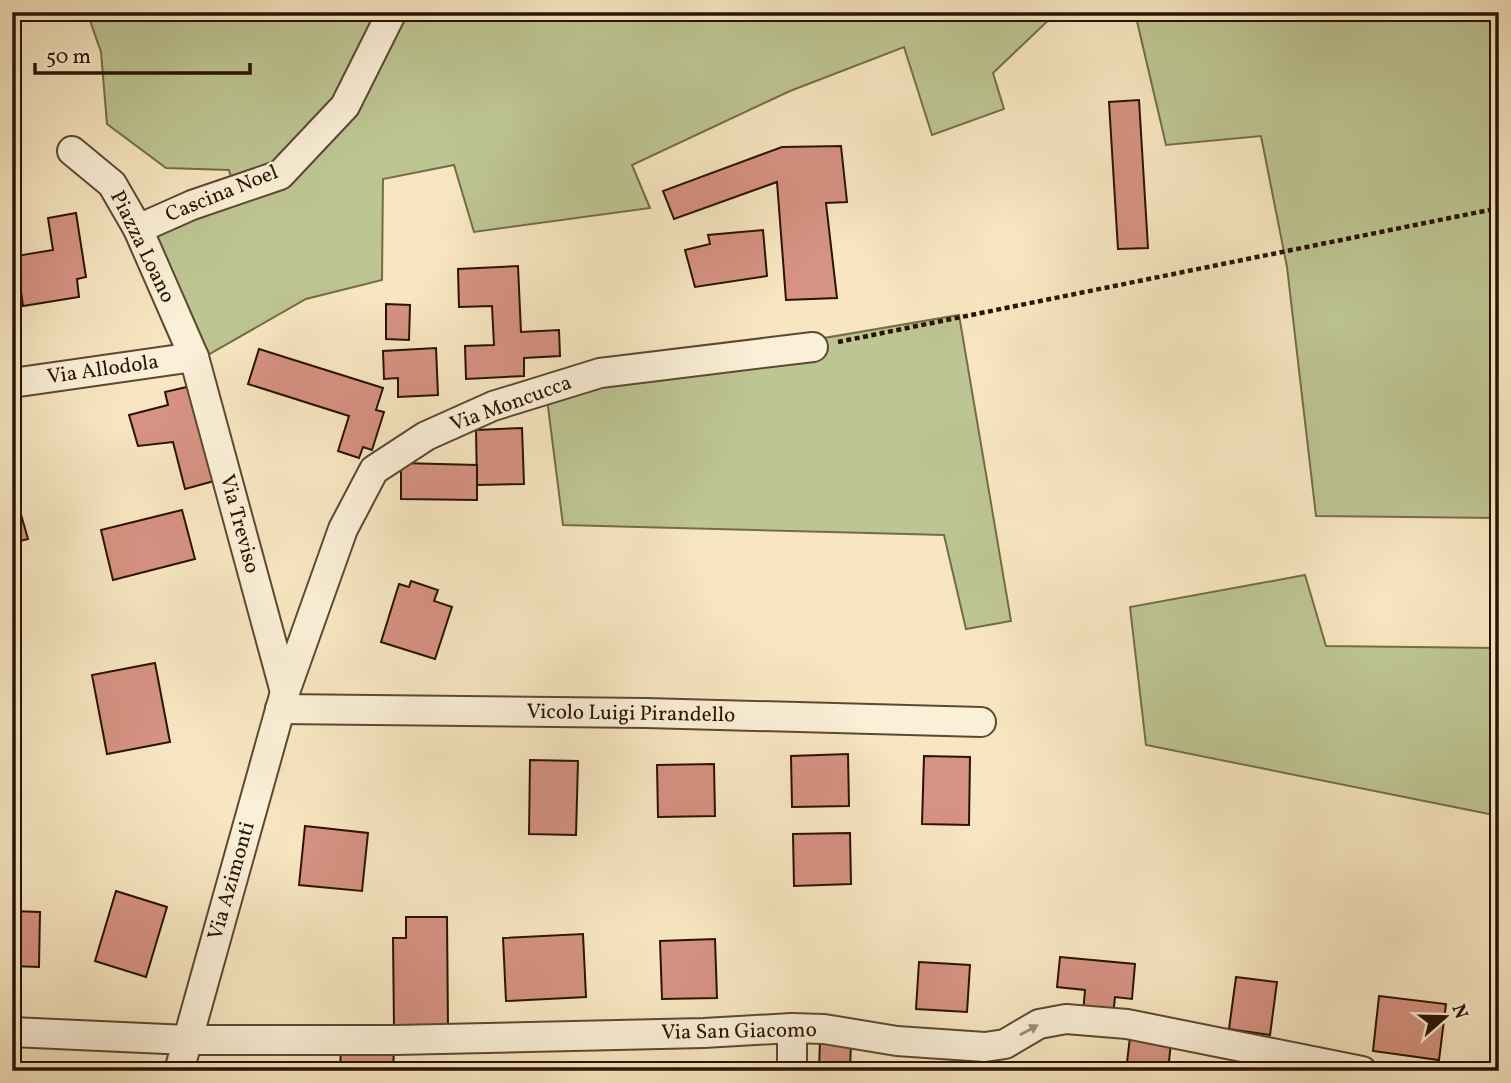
<svg xmlns="http://www.w3.org/2000/svg" width="1511" height="1083" font-family="Vollkorn,serif">
	<rect width="100%" height="100%" fill="#f7e6c1"/>
	<filter id="stains"><feTurbulence type="fractalNoise" baseFrequency=".00286" numOctaves="4"/><feColorMatrix values="0 0 0 0 .2 0 0 0 0 .09 0 0 0 0 .02 0 0 0 .5 -.17"/></filter>
	<radialGradient id="worn" r=".72"><stop offset=".6" stop-color="#630" stop-opacity="0"/><stop offset="1" stop-color="#630" stop-opacity=".3"/></radialGradient>
	<g fill="#bdc593" stroke="#746c4b" stroke-width="2">
		<polygon points="87,12 1057,12 993,73 1004,109 932,135 904,47 790,91 632,165 650,208 474,232 454,165 383,179 382,280 306,299 206,356 156,235 238,202 229,170 166,168 107,124 101,52"/>
		<polygon points="1064,12 1499,12 1499,518 1316,516 1287,267 1261,136 1166,145 1136,17"/>
		<polygon points="959,315 1011,621 966,629 944,535 563,525 546,391 666,365"/>
		<polygon points="1305,575 1326,646 1499,648 1499,816 1146,745 1130,607"/>
	</g>
	<g fill="#d69283" stroke="#2a1303" stroke-width="2">
		<polygon points="1139,100 1148,248 1118,249 1109,102"/>
		<polygon points="841,146 847,202 826,203 837,298 786,300 777,182 674,219 663,191 782,147"/>
		<polygon points="76,213 86,277 77,279 79,297 23,306 16,256 53,250 48,218"/>
		<polygon points="763,230 767,276 695,287 685,250 710,244 708,235"/>
		<polygon points="518,266 521,332 559,330 560,356 524,358 524,376 466,379 465,346 494,345 492,306 459,307 458,269"/>
		<polygon points="386,304 410,305 409,340 386,339"/>
		<polygon points="436,348 438,395 398,397 398,378 384,379 383,351"/>
		<polygon points="259,349 383,388 376,410 384,412 372,450 363,447 359,458 338,451 349,416 248,384"/>
		<polygon points="191,386 214,481 185,489 173,442 138,446 129,415 168,405 165,392"/>
		<polygon points="522,428 524,484 477,485 476,430"/>
		<polygon points="401,463 477,465 477,500 401,499"/>
		<polygon points="12,483 28,539 12,543"/>
		<polygon points="182,510 195,559 113,580 101,530"/>
		<polygon points="411,581 438,590 434,601 452,607 435,659 381,642 399,584 409,587"/>
		<polygon points="155,663 170,742 107,754 92,675"/>
		<polygon points="848,754 849,806 792,807 791,756"/>
		<polygon points="924,756 970,757 969,825 922,824"/>
		<polygon points="530,760 578,761 576,835 529,834"/>
		<polygon points="714,764 715,816 658,817 657,765"/>
		<polygon points="305,826 368,833 362,891 299,885"/>
		<polygon points="850,833 851,884 794,886 793,834"/>
		<polygon points="116,891 167,907 146,977 95,961"/>
		<polygon points="12,911 40,912 39,967 12,966"/>
		<polygon points="406,917 447,917 448,1029 394,1029 393,938 406,938"/>
		<polygon points="583,934 586,997 506,1001 503,938"/>
		<polygon points="715,939 717,998 662,999 660,941"/>
		<polygon points="1060,957 1135,964 1132,999 1115,997 1113,1016 1083,1013 1085,990 1057,987"/>
		<polygon points="919,962 970,965 967,1012 916,1009"/>
		<polygon points="1236,977 1277,982 1270,1035 1229,1029"/>
		<polygon points="1379,996 1446,1004 1439,1060 1373,1051"/>
		<polygon points="1130,1037 1171,1042 1168,1071 1126,1071"/>
		<polygon points="820,1040 851,1041 850,1071 819,1071"/>
		<polygon points="341,1047 394,1049 393,1071 340,1071"/>
	</g>
	<g fill="none" stroke-linecap="round" stroke-linejoin="round">
		<defs>
			<g id="minor">
				<polyline points="72,151 112,184 138,229 194,357 285,692"/>
				<polyline points="138,229 192,205 280,175 345,106 392,12"/>
				<polyline points="12,383 194,357"/>
				<polyline points="280,709 646,713 981,722"/>
				<polyline points="792,1028 792,1071"/>
				<polyline points="12,1032 188,1040 395,1040 704,1033 792,1028 824,1029 897,1041 985,1047 1005,1044 1039,1024 1066,1019 1127,1024 1362,1071"/>
				<polyline points="179,1071 285,692 343,529 374,470 426,436 493,406 600,373 813,347"/>
			</g>
		</defs>
		<use href="#minor" stroke="#5d4832" stroke-width="32"/>
		<polyline stroke="#2a1303" stroke-width="4.5" stroke-dasharray="5 3.5" stroke-linecap="butt" points="838,342 1499,208"/>
		<use href="#minor" stroke="#faefd7" stroke-width="28"/>
	</g>
	<defs><path id="oneway-solid" d="M-6-.8H1V-3.2L6.5 0L1 3.2V.8H-6Z" transform="scale(1.75)"/></defs>
	<use fill="#9c8c78" href="#oneway-solid" transform="translate(1029 1030) rotate(-29)"/>
	<g text-anchor="middle" dominant-baseline="central" stroke-width="5" stroke-linejoin="round" paint-order="stroke">
		<g font-size="21" fill="#2a1303" stroke="#faefd7">
			<text transform="translate(222 194) rotate(-22)">Cascina Noel</text>
			<text transform="translate(142 247) rotate(64)">Piazza Loano</text>
			<text transform="translate(103 370) rotate(-8)">Via Allodola</text>
			<text transform="translate(511 404) rotate(-20)">Via Moncucca</text>
			<text transform="translate(239 524) rotate(75)">Via Treviso</text>
			<text transform="translate(631 714) rotate(1)">Vicolo Luigi Pirandello</text>
			<text transform="translate(232 881) rotate(-74)">Via Azimonti</text>
			<text transform="translate(739 1032) rotate(-1)">Via San Giacomo</text>
		</g>
	</g>
	<rect width="1511" height="1083" fill="none" stroke="#f7e6c1" stroke-width="42"/>
	<rect x="14" y="14" width="1483" height="1055" fill="none" stroke="#2a1303" stroke-width="3.5"/>
	<rect x="21" y="21" width="1469" height="1041" fill="none" stroke="#2a1303" stroke-width="2"/>
	<g transform="translate(1445 1017) rotate(70)" stroke="#faefd7" stroke-width="5" paint-order="stroke">
	<path d="M0-5L12 26L0 18L-12 26Z" fill="#2a1303"/>
	<text y="-10" font-size="19" font-weight="bold" text-anchor="middle" fill="#2a1303">N</text>
	</g>
	<path d="M35 63v10h215v-10" fill="none" stroke="#2a1303" stroke-width="3.5"/>
	<text x="46" y="63" font-size="21" fill="#2a1303" stroke="#faefd7" stroke-width="5" paint-order="stroke">50 m</text>
	<rect width="100%" height="100%" filter="url(#stains)"/>
	<rect width="100%" height="100%" fill="url(#worn)"/>
</svg>
